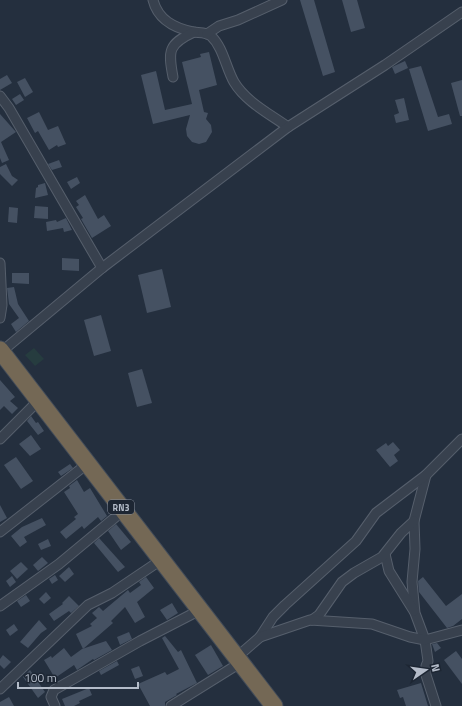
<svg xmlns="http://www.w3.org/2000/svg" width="462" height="706" font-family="'Titillium Web',sans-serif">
	<rect width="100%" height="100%" fill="#242f3e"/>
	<polygon fill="#263c3f" points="34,348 44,359 35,366 25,355"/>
	<g fill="#455162">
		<polygon points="300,0 314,0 335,72 323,76"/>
		<polygon points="342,0 357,0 365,28 351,32"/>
		<polygon points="209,52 217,85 199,90 204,112 208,113 206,119 211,125 212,132 206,142 199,144 192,142 187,136 186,129 190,115 153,124 141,75 156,71 165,110 192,104 182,62 201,57 200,54"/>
		<polygon points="405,61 408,68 395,74 392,67"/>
		<polygon points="421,66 438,117 449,114 452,124 428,131 409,69"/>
		<polygon points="7,75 12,83 0,90 0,79"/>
		<polygon points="25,78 33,92 25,97 17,82"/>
		<polygon points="462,80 462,116 460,116 451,83"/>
		<polygon points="20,94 24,100 16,105 12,99"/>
		<polygon points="404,98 409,120 396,123 394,115 399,113 395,100"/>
		<polygon points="39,112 48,130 58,126 66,144 58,147 57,145 49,150 38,131 35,133 27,118"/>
		<polygon points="0,114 16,132 1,142 9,160 2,163 0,158"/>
		<polygon points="59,160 62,167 52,170 48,164"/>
		<polygon points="6,164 12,176 18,180 12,186 0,174 0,167"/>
		<polygon points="77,177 80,183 71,189 67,182"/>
		<polygon points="45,183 48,195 35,198 36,188 38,187 38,185"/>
		<polygon points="85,195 98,219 104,215 111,226 92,238 81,219 83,218 76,207 79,205 76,201"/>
		<polygon points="35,206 48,207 48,219 34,218"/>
		<polygon points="9,207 18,208 17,223 8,222"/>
		<polygon points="66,218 72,230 64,232 63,228 47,231 46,222 56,220 57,222"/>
		<polygon points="62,258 79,259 79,271 62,270"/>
		<polygon points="162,269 171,307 147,313 138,275"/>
		<polygon points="12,273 29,273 29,284 12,283"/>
		<polygon points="14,287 18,304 29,321 16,332 11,324 19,318 9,304 7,288"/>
		<polygon points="101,315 111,351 94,356 84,320"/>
		<polygon points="142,369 152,403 137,407 128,373"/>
		<polygon points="0,380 15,397 10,401 18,408 12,414 4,406 0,410"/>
		<polygon points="31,416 36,423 38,422 44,431 38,435 27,421"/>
		<polygon points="31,435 41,449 30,456 19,444"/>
		<polygon points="393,442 400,450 394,455 398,461 390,467 376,450 386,443 388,446"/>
		<polygon points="16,457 33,481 21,489 4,465"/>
		<polygon points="70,464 73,468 61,476 58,472"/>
		<polygon points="77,480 84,492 90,488 107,516 101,521 98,517 84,529 82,526 66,539 60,532 76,519 74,517 78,514 64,492 70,488 69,486"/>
		<polygon points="0,505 7,518 0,522"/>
		<polygon points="42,518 46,525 24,537 27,542 20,547 11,536 22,527"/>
		<polygon points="116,524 131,542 121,550 108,531"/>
		<polygon points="99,538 125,567 118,572 94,543"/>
		<polygon points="48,539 51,546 41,550 38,544"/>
		<polygon points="42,557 48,563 38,571 33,565"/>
		<polygon points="21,562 28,569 17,579 10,571"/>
		<polygon points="69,567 74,574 65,582 59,576"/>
		<polygon points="55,575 58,580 52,584 49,579"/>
		<polygon points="12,576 16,582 10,587 6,581"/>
		<polygon points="146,577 154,588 137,602 145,617 135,623 125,607 111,621 113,623 83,649 76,634 92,626 90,624 97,618 92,613 99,607 103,611 128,590 130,593 141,585 139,582"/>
		<polygon points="423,577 446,606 462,594 462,619 453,626 447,628 419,592 418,581"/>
		<polygon points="46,592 51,598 44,604 39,599"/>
		<polygon points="26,595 30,601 21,607 17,601"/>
		<polygon points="69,596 79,606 71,613 69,611 54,621 49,614 63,604 62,603"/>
		<polygon points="172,603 178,613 167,620 160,610"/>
		<polygon points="39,620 47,629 41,633 28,648 20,642"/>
		<polygon points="14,624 18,630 10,636 6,630"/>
		<polygon points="129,632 132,639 120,645 117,637"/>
		<polygon points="165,636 178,652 181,650 197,683 176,694 177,695 165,702 165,706 150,706 138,684 165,672 167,675 179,669 162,638"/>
		<polygon points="106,641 112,650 94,660 93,659 77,670 74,665 55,678 44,660 51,656 52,658 64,648 71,657 82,649"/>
		<polygon points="437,643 441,648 435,652 432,644"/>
		<polygon points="211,645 223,666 208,675 195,655"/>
		<polygon points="456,651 462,659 462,684 444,660"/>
		<polygon points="3,655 11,662 4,669 0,665 0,659"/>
		<polygon points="117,661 119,665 101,675 99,671"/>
		<polygon points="139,666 143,676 135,679 131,669"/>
		<polygon points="30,670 45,692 38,698 23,677"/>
		<polygon points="421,683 428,706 406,706 403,697 400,698 397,690"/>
		<polygon points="89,688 92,695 79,701 80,703 74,706 65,706 62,699"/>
		<polygon points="9,697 14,706 0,706 0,702"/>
	</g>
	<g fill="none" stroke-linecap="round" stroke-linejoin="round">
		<defs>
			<g id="street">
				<path d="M153,0C158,20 174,28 193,32C199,33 206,32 211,36C223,47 226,68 234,82C246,102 270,114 288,127"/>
				<polyline points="207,34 219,26 238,20 282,0"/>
				<path d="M173,77C168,51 168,44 194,32"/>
				<polyline points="0,96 9,108 102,268"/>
				<polyline points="0,263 2,305 0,318"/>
				<polyline points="1,352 102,268 288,127 385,65 462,12"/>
				<polyline points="0,439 38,401"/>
				<polyline points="426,475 414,521 415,549 412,582 415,613 425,640 428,661 426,666 426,675 436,706"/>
				<polyline points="0,532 87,464"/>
				<polyline points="385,554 389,571 414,611"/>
				<polyline points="0,606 59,564 124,510"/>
				<polyline points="312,620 319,615 342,582 354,573 382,557 401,533 414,521"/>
				<polyline points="260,637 273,617 285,605 356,541 376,513 426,475 462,439"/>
				<polyline points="237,657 260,637 310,620 372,624 410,637 425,640 462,630"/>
				<polyline points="0,689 88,605 112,593 161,560"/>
				<polyline points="55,706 51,697 54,690 140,641 200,610"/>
				<polyline points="171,706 240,663"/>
			</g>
			<polyline id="highway" points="0,350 274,706"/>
		</defs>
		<use href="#street" stroke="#565f6c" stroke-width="11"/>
		<use href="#highway" stroke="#434c59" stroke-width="19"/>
		<use href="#street" stroke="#38414e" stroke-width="9"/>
		<use href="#highway" stroke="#746855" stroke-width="17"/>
	</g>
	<g text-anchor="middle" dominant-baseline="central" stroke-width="3" stroke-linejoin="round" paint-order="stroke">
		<rect fill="#1d2633" stroke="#878f9c" stroke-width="1" x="108" y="500" width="26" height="14" rx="3"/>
		<g font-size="9" font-weight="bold" fill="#b4bcc9">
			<text x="121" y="507">RN3</text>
		</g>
	</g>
	<g transform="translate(426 670) rotate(77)" stroke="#1d2633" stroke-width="3" paint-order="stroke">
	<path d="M0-3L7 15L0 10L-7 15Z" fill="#b4bcc9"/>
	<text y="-6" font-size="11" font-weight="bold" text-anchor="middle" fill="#b4bcc9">N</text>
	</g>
	<path d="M18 682v6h120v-6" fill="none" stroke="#b4bcc9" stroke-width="2"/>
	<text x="24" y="682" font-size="12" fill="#b4bcc9" stroke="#1d2633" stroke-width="3" paint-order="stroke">100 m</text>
</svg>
